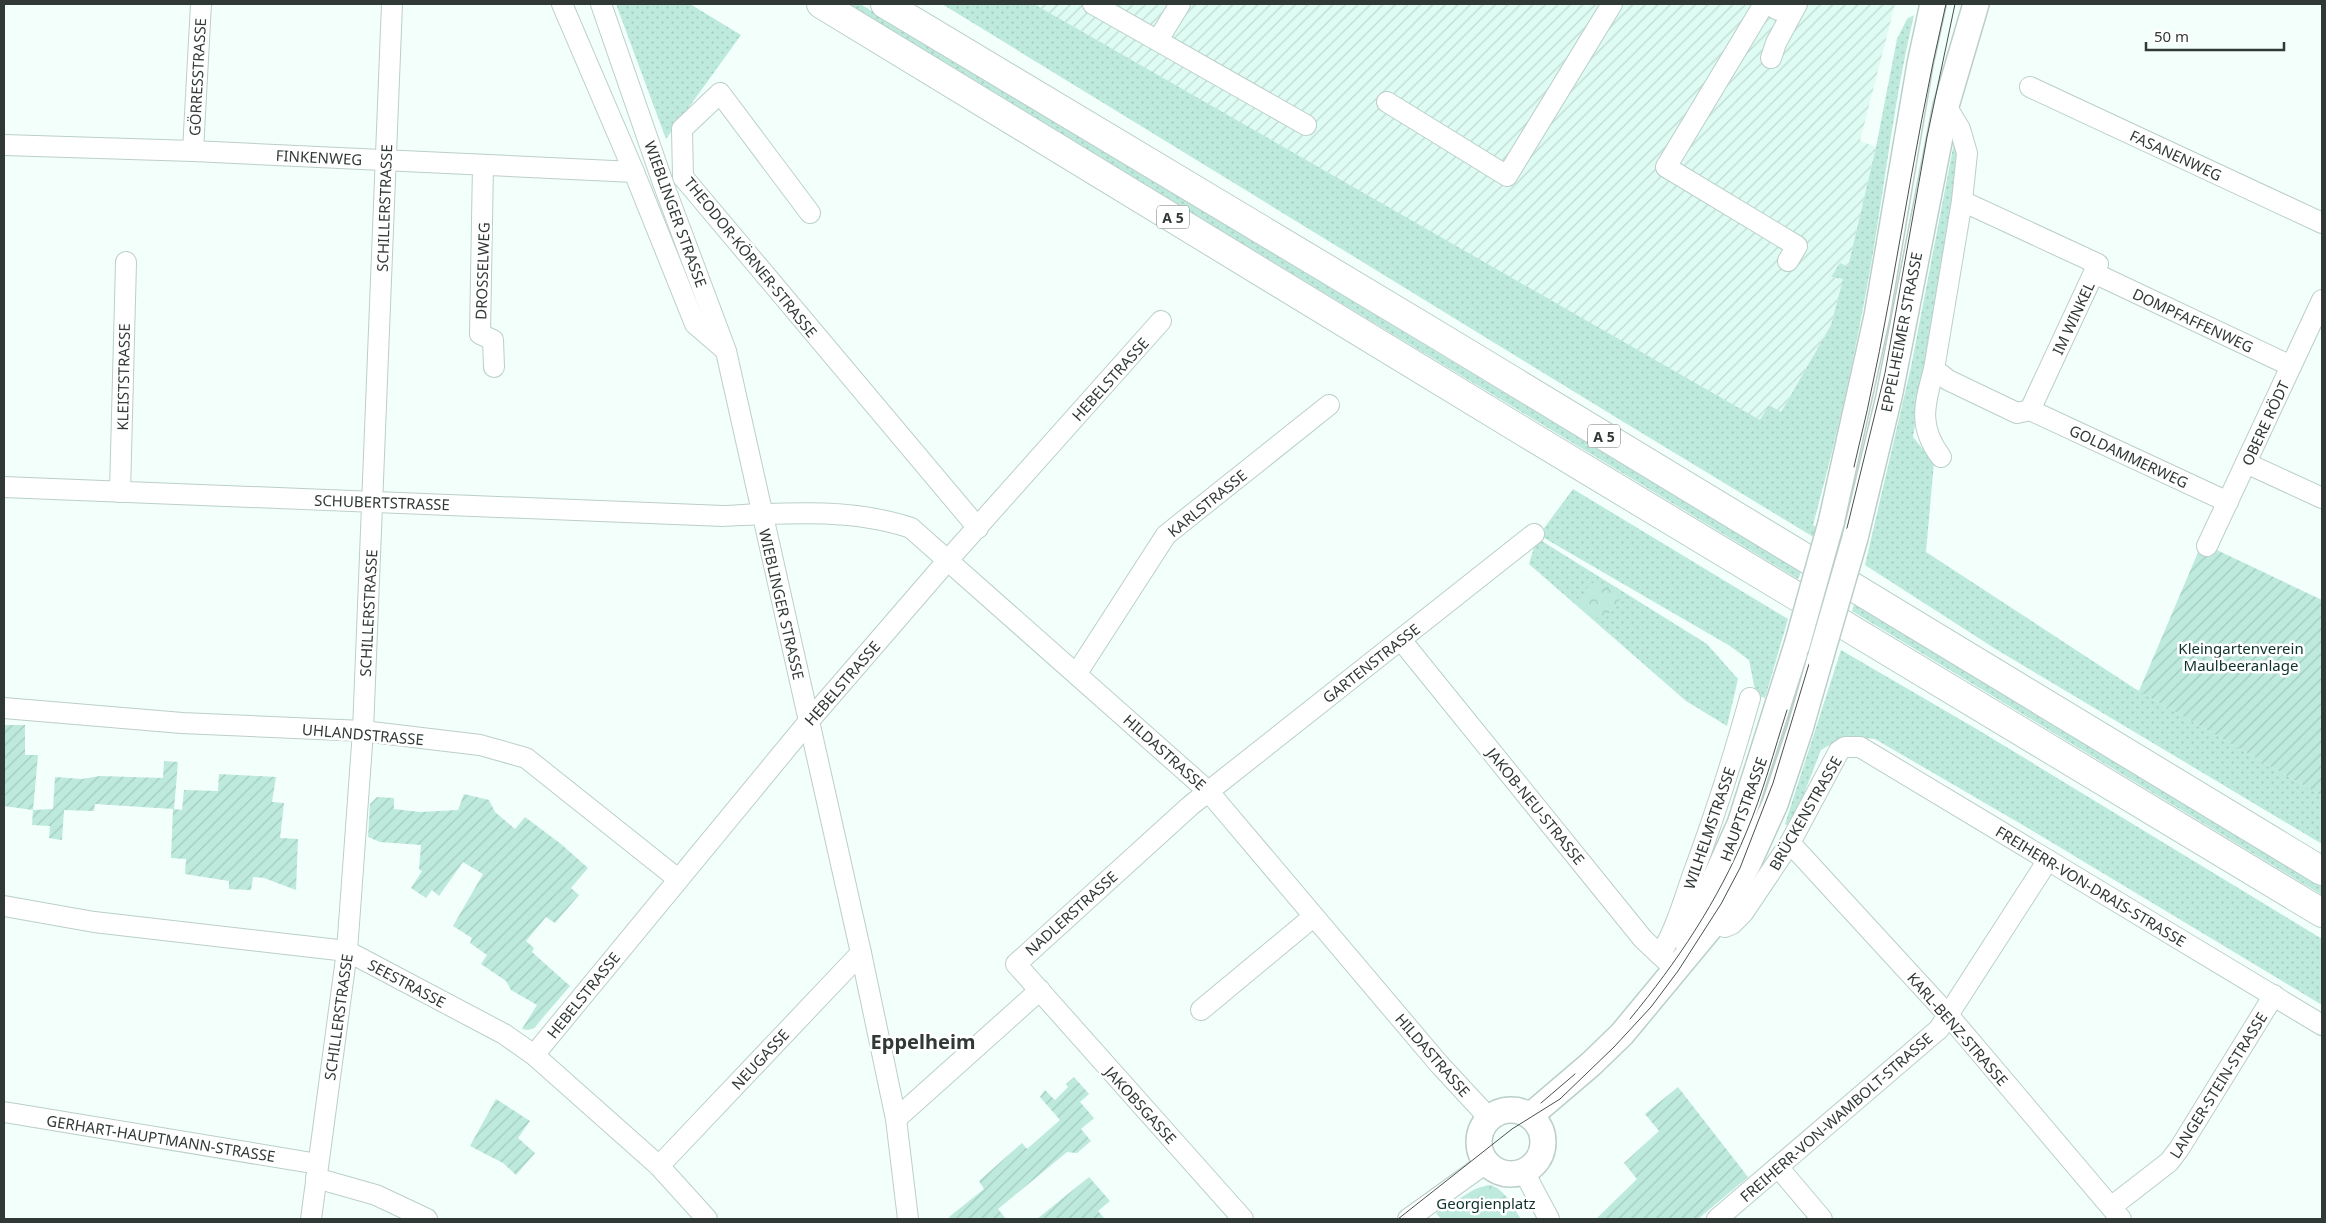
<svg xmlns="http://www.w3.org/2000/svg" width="2326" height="1223" font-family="'Noto Sans',sans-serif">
	<defs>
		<pattern id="industrial-furrows" width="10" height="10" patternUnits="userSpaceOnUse" patternTransform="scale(1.25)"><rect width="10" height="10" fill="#defcf3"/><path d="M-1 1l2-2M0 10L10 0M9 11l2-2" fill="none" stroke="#bfd9d1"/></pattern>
		<pattern id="grass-dots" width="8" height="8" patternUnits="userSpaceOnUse" patternTransform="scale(1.25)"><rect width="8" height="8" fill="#bdeadd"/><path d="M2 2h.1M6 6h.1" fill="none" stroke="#a3c9be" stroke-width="1.8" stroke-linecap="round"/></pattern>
		<pattern id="park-crowns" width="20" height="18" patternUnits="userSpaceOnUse" patternTransform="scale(1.25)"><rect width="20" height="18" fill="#bdeadd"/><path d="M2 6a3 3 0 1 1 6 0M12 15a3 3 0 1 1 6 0" fill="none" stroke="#a3c9be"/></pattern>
		<pattern id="garden-furrows" width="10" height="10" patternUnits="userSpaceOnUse" patternTransform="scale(1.25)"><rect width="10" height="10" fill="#bdeadd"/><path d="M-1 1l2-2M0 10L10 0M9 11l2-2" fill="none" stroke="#a3c9be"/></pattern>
	</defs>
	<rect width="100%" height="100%" fill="#f2fffb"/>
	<polygon fill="url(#industrial-furrows)" points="1034,4 1895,4 1860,141 1876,147 1848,268 1831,277 1843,279 1831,325 1781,412 1760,421"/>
	<g fill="url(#grass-dots)">
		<polygon points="616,4 690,4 741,35 666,139"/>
		<polygon points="846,4 860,4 1801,572 1798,579"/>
		<path d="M942,4H1034L1760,420L1769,405L1781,412L1831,325L1843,279L1831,277L1840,263L1848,267L1876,147L1897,39L1907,19L1914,15C1894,99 1885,185 1870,270C1855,356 1836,441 1813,525L1828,534L1825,544L1622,421Z"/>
		<polygon points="1954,143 1959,146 1958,165 1913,437 1934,462 1926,552 2134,688 2322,796 2322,844 1994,648 1865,565 1911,367"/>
		<polygon points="1573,489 1788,619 1765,698 1756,695 1749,660 1730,646 1539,535"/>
		<polygon points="1537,538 1707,644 1738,679 1727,726 1686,701 1529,564"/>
		<polygon points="1854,604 2322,887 2322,895 1852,611"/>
		<polygon points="1841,650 1980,731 2322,939 2322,1005 2021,824 1875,739 1845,736 1821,750 1791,827 1785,824"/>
		<polygon points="1802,652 1814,659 1778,776 1764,772"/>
	</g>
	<g fill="url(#park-crowns)">
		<polygon points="1595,582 1622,596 1614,609 1600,620 1580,604 1589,585"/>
		<path d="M1488,1185C1504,1187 1513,1207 1521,1219H1441L1436,1213L1475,1189Z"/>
	</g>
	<g fill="url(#garden-furrows)">
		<polygon points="2202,543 2322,600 2322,796 2139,691"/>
		<polygon points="4,725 25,725 25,755 38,755 33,810 53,809 55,777 82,779 100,776 163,778 164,761 178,762 174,809 182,810 184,790 218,791 219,774 276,777 272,802 284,803 280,838 298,839 296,890 264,878 253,877 251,890 229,889 229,881 185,874 186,859 171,858 173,809 95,804 94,811 64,810 62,840 49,838 50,826 32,825 33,810 4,806"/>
		<polygon points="464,794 489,800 495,812 515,829 525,817 561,844 588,868 571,888 579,895 555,923 546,917 526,941 534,948 532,952 570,986 534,1028 528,1030 522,1029 537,1005 511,990 506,981 481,964 487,955 470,943 472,938 453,926 483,874 463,862 439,896 432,890 426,898 411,888 422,871 419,869 421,845 380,842 368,837 370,804 377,797 394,798 394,809 420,812 458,810"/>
		<polygon points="1074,1077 1089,1094 1080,1102 1094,1118 1081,1129 1091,1141 1077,1153 1067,1152 998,1209 1006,1219 951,1219 949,1217 984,1189 979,1181 1022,1143 1027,1149 1060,1120 1040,1097 1045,1090 1055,1100 1068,1087 1066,1084"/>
		<polygon points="1678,1087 1748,1177 1698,1219 1596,1219 1637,1179 1624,1163 1659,1131 1645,1114"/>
		<polygon points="496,1099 530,1121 518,1138 535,1153 516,1175 503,1163 470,1146"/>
		<polygon points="1089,1177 1110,1201 1098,1211 1105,1219 1037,1219"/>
	</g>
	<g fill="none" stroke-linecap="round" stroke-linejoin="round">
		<defs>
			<g id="minor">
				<polyline points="562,4 634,172 695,324 724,349"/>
				<polyline points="601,4 663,183 726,351 861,953 896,1119 908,1219"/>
				<polyline points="1093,4 1306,125"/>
				<polyline points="1764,4 1666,167 1797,246 1788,261"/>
				<polyline points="1768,4 1778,10 1779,4"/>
				<polyline points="1158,40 1180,4"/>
				<polyline points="1771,58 1776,43 1797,4"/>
				<polyline points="2030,87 2322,223"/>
				<polyline points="1387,102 1507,176 1612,4"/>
				<polyline points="1946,106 1960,129 1967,153 1962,201 1934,369 1948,380 2017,413 2030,410"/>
				<polyline points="4,145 193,151 634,172"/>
				<polyline points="193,151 201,4"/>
				<polyline points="483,165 480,334 493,340 494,367"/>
				<polyline points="1962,201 2098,264 2030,410"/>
				<polyline points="810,213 720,93 682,129 683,177 978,528"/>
				<polyline points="2094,273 2291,366"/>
				<path d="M1934,369C1925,404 1917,425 1941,457"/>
				<polyline points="2030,410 2228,502"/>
				<polyline points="2246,463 2322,498"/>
				<path d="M4,487L723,516C785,513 852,508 911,528L1208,791L1439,1064L1490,1119"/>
				<polyline points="120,492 126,262"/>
				<polyline points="2207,546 2322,300"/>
				<polyline points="1401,640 1643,939 1675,969"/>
				<polyline points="1077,673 1166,535 1329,405"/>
				<polyline points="4,708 182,723 363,731 480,745 526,758 678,879"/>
				<polyline points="1790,843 1949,1016 2121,1219"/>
				<polyline points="4,906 94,922 347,951 504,1034 534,1055 659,1166 707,1219"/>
				<polyline points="1714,923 1725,927 1732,924 1743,913 1790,843 1839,751 1845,747 1860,747 2322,1025"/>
				<path d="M1660,955C1675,931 1683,903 1692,877C1714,818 1733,759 1750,698"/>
				<polyline points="1201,1010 1313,917"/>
				<polyline points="534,1055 809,721 948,560 1161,321"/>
				<polyline points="4,1112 318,1164"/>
				<polyline points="896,1119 1040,990"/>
				<polyline points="659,1166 861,953"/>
				<polyline points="1778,1167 1822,1219"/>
				<polyline points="1524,1172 1549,1219"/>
				<polyline points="316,1178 376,1195 427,1219"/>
				<polyline points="2111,1207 2169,1162 2179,1149 2274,995"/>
				<polyline points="311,1219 347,951 363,731 392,4"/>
				<polyline points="1243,1219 1016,964 1190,806 1534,534"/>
				<polyline points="1408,1219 1486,1163"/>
				<polyline points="1717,1219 1939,1029 2048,860"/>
			</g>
			<g id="major">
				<polyline points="1831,523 1877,316 1920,64 1933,4"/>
				<polyline points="1855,538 1889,397 1946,106 1976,4"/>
				<polyline points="1687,941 1740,824 1797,645"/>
				<circle cx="1511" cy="1142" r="32"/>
				<polyline points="1530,1116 1591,1064 1622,1034 1714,923 1747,866 1775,804 1800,729 1820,659"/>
			</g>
			<g id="highway">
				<polyline points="821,4 1524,432 2322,913"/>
				<polyline points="885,4 1439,336 2322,871"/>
			</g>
		</defs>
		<use href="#minor" stroke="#bbcfc9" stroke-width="22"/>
		<use href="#major" stroke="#bbcfc9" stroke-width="28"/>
		<use href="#highway" stroke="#bbcfc9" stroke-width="30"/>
		<use href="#minor" stroke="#fff" stroke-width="20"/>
		<use href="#major" stroke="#fff" stroke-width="25"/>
		<use href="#highway" stroke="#fff" stroke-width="28"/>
		<g stroke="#48514e" stroke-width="1">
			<path d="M1854,467C1892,314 1910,157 1946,4"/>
			<path d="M1630,1019C1677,962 1718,901 1746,833C1763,793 1774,751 1787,710"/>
			<polyline points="1541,1103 1575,1074"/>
			<polyline points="1398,1219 1512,1129 1560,1099 1614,1047 1651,1007 1678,971 1721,904 1740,868 1773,783 1812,654 1846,532 1885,373 1927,137 1955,4"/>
		</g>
		<defs>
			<g id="major-bridge">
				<polyline points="1797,645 1831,523"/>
				<polyline points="1820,659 1855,538"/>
			</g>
		</defs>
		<use href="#major-bridge" stroke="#bbcfc9" stroke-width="28" stroke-linecap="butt"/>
		<use href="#major-bridge" stroke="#fff" stroke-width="25"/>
	</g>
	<g text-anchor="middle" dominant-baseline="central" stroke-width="5" stroke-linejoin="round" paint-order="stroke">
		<g fill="#fff" stroke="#6f7472" stroke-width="1">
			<rect x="1157" y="205.5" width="32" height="23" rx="4"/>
			<rect x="1588" y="424.5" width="32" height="23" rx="4"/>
		</g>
		<g font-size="14" font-weight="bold" fill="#313936">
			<text x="1173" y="217">A 5</text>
			<text x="1604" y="436">A 5</text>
		</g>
		<g font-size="15" fill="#313936" stroke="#fff">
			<text transform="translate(197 77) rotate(-87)">GÖRRESSTRASSE</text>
			<text transform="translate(2176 155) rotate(25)">FASANENWEG</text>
			<text transform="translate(319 157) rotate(3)">FINKENWEG</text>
			<text transform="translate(384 208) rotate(-88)">SCHILLERSTRASSE</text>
			<text transform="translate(676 214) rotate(70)">WIEBLINGER STRASSE</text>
			<text transform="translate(751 257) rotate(51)">THEODOR-KÖRNER-STRASSE</text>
			<text transform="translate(482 271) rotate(-88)">DROSSELWEG</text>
			<text transform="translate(2073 318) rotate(-65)">IM WINKEL</text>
			<text transform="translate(2193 320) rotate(25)">DOMPFAFFENWEG</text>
			<text transform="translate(1901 332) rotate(-79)">EPPELHEIMER STRASSE</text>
			<text transform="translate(123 377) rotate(-89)">KLEISTSTRASSE</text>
			<text transform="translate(1110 379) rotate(-48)">HEBELSTRASSE</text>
			<text transform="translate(2265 423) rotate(-65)">OBERE RÖDT</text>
			<text transform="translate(2129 456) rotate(25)">GOLDAMMERWEG</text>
			<text transform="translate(382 502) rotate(2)">SCHUBERTSTRASSE</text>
			<text transform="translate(1207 503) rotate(-39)">KARLSTRASSE</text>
			<text transform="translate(782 604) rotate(77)">WIEBLINGER STRASSE</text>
			<text transform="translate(368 613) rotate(-87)">SCHILLERSTRASSE</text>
			<text transform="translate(1371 663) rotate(-38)">GARTENSTRASSE</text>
			<text transform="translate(842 683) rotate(-49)">HEBELSTRASSE</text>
			<text transform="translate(363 734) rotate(5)">UHLANDSTRASSE</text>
			<text transform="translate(1165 752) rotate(42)">HILDASTRASSE</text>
			<text transform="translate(1536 806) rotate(51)">JAKOB-NEU-STRASSE</text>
			<text transform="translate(1743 809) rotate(-70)">HAUPTSTRASSE</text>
			<text transform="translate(1805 813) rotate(-60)">BRÜCKENSTRASSE</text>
			<text transform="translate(1709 828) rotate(-71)">WILHELMSTRASSE</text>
			<text transform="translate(2091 886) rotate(31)">FREIHERR-VON-DRAIS-STRASSE</text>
			<text transform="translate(1071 913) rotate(-42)">NADLERSTRASSE</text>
			<text transform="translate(407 983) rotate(28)">SEESTRASSE</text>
			<text transform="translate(583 995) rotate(-51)">HEBELSTRASSE</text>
			<text transform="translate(338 1017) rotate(-82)">SCHILLERSTRASSE</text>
			<text transform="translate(1958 1029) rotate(49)">KARL-BENZ-STRASSE</text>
			<text transform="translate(1433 1055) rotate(49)">HILDASTRASSE</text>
			<text transform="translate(760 1059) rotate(-47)">NEUGASSE</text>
			<text transform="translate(2218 1085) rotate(-58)">LANGER-STEIN-STRASSE</text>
			<text transform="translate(1141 1105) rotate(48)">JAKOBSGASSE</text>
			<text transform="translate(1836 1117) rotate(-41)">FREIHERR-VON-WAMBOLT-STRASSE</text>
			<text transform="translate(161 1138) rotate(9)">GERHART-HAUPTMANN-STRASSE</text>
		</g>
		<g font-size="15" fill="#0d322a" stroke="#fff">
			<text x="2241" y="648">Kleingartenverein<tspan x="2241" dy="17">Maulbeeranlage</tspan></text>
			<text x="1486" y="1203">Georgienplatz</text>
		</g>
		<g font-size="20" font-weight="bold" fill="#313936" stroke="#fff">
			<text x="923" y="1041">Eppelheim</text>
		</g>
	</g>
	<rect width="2326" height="1223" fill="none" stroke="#313936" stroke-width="10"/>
	<path d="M2146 42v8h138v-8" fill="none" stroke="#313936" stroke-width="2.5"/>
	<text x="2154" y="42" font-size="15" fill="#313936" stroke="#ffffff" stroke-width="4" paint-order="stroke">50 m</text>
</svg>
